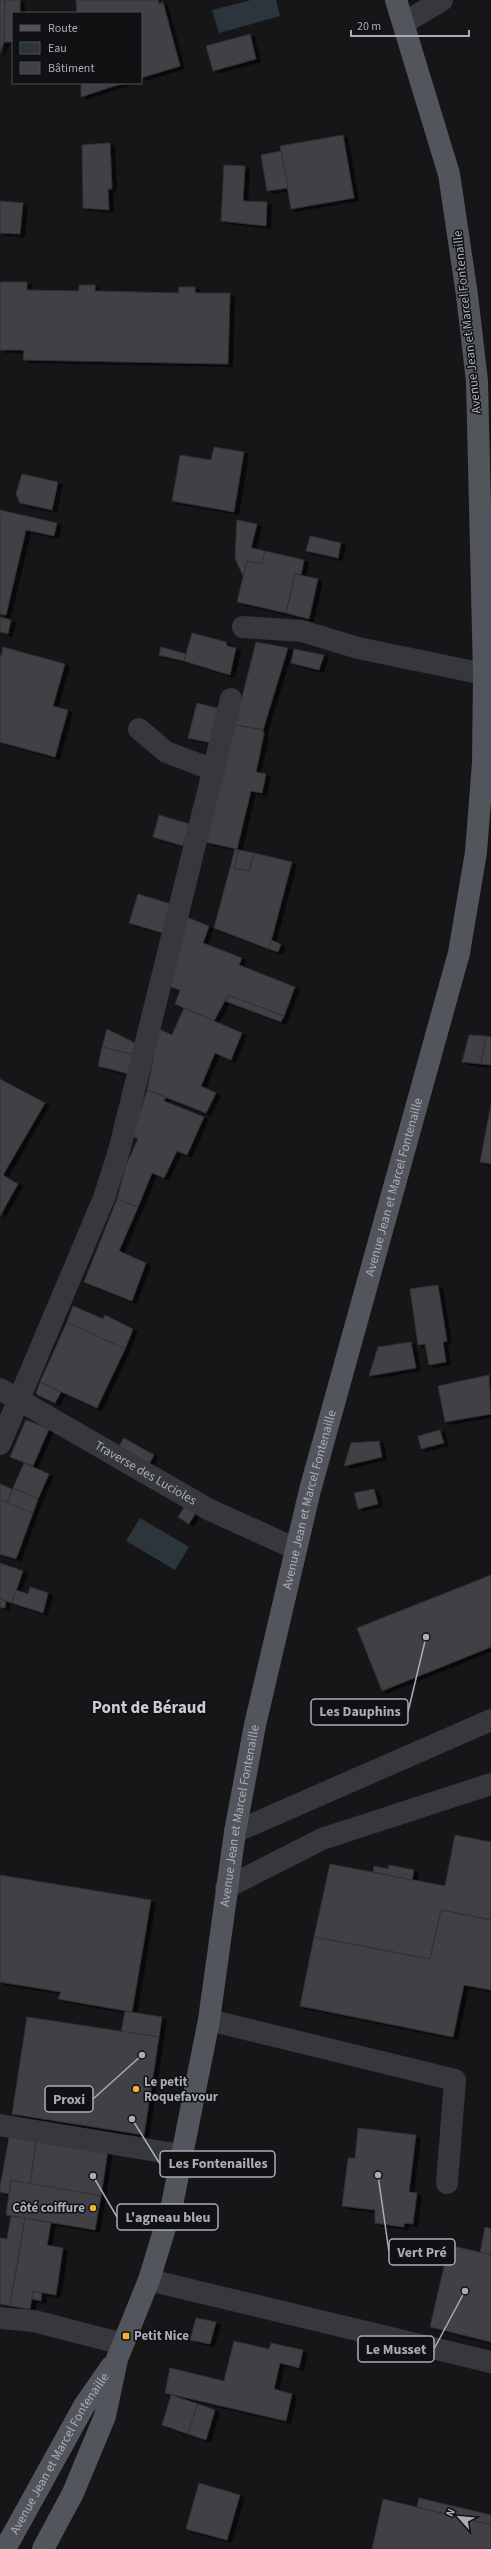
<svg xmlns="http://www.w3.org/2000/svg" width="491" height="2549" font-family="'Source Sans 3',sans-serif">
	<defs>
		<filter id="shadow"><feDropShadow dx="4.5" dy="2.5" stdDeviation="0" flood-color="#0009"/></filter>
	</defs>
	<rect width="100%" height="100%" fill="#161618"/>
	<g fill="#2c353c">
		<polygon points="251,0 276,0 280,16 219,33 212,10"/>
		<polygon points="140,1518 189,1547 175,1570 126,1541"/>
	</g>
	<g fill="#404145" stroke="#303034" filter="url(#shadow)">
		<polygon points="0,0 5,0 4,42 0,53"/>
		<polygon points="5,0 20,0 20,13 13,13 13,42 4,42"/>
		<polygon points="76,0 158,0 159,4 163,2 180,66 141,78 141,13 77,13"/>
		<polygon points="250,34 256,59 213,71 206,46"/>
		<polygon points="81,83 106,83 108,88 81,97"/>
		<polygon points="106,83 125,83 108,88"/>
		<polygon points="343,135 354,198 291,209 280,146"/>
		<polygon points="110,143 112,189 108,189 109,210 83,208 82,145"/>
		<polygon points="281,151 288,188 267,191 261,155"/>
		<polygon points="224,165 245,166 243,201 267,202 266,226 221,221"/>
		<polygon points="0,201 23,203 20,234 0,233"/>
		<polygon points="0,282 27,282 27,290 79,291 79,285 95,285 95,291 178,293 179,287 195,287 195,293 230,293 228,364 23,360 24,350 0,350"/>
		<polygon points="214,447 244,452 234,512 172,501 180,455 211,460"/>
		<polygon points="22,474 58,482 52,510 20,503 16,494"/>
		<polygon points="0,510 57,523 54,536 26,530 6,615 0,614"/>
		<polygon points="237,520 257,524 251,548 265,551 262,564 247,561 243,576 235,558"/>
		<polygon points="310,536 341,543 338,558 306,551"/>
		<polygon points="265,551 304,560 301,575 295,574 286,613 237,602 247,561 262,564"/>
		<polygon points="295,574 318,579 309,619 286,613"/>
		<polygon points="0,617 11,620 8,634 0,632"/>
		<polygon points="192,633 226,642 227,646 236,648 230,675 184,661"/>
		<polygon points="256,642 288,648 263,730 235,725"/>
		<polygon points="3,647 65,664 53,706 68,710 55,757 0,742 0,659"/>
		<polygon points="161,647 186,654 184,661 159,655"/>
		<polygon points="294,649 324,655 319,670 291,663"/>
		<polygon points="197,703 221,709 212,743 188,738"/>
		<polygon points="235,725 263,730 264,734 256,772 266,774 262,793 251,791 237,849 205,842"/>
		<polygon points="159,815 189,824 183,846 153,837"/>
		<polygon points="235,849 239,850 234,868 249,871 254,853 292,862 269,949 214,928"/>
		<polygon points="239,850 254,853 249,871 234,868"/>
		<polygon points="138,894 171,904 163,933 129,923"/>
		<polygon points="186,917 209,926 203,943 242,958 239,965 295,987 284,1016 228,995 214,1021 175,1004 180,990 169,986"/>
		<polygon points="271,940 281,944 278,952 269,949"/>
		<polygon points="228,995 284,1016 281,1022 225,1001"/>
		<polygon points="184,1008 242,1033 231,1060 215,1053 201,1086 216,1093 206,1113 147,1090 159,1029 172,1035"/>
		<polygon points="107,1029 137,1044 134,1055 102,1047"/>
		<polygon points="469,1035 486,1036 481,1064 462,1062"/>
		<polygon points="486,1036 491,1037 491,1065 481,1064"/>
		<polygon points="102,1047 134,1055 129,1074 98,1066"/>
		<polygon points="0,1079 45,1103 3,1175 18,1184 0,1216"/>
		<polygon points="147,1090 166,1097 164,1101 204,1117 187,1155 177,1151 164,1178 152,1173 138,1207 117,1199 126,1165 138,1139 132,1136"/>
		<polygon points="491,1104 491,1164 480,1162"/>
		<polygon points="117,1199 138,1207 119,1251 146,1263 132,1301 84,1282"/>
		<polygon points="438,1285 447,1341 443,1342 446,1362 429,1365 425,1344 418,1345 410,1289"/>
		<polygon points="73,1306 103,1319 105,1315 133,1329 125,1349 67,1322"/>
		<polygon points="67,1322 125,1349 97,1408 40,1382"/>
		<polygon points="411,1342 416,1368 369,1376 378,1347"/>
		<polygon points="489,1375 491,1414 445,1422 438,1386"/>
		<polygon points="40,1382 61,1392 55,1403 36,1394"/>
		<polygon points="26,1420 49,1429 33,1466 10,1457"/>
		<polygon points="440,1430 444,1443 421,1449 418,1436"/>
		<polygon points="124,1438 154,1455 148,1466 117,1449"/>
		<polygon points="379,1441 382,1457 344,1466 351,1443"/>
		<polygon points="24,1463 49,1474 38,1499 13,1488"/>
		<polygon points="0,1484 12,1489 7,1503 0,1500"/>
		<polygon points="13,1488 38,1499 33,1513 7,1503"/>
		<polygon points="374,1489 378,1504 358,1509 354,1493"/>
		<polygon points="0,1500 33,1513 16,1559 0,1554"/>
		<polygon points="185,1506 196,1512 189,1524 178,1517"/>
		<polygon points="0,1563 23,1571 12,1603 0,1599"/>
		<polygon points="491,1575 491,1647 382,1691 357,1628"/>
		<polygon points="30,1587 48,1593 43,1613 12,1603 16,1590 28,1594"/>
		<polygon points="0,1599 6,1601 5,1608 0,1607"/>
		<polygon points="455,1835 491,1842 491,1920 441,1910 430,1959 314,1937 330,1864 445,1886"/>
		<polygon points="389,1865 414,1870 412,1880 373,1872 374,1866 388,1869"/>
		<polygon points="0,1875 151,1900 132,2012 58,1999 61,1992 0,1982"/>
		<polygon points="441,1910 491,1920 491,1990 464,1985 453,2037 300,2006 314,1937 430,1959"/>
		<polygon points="125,2011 162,2017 159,2037 121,2032"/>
		<polygon points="27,2017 159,2037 144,2135 12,2114"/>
		<polygon points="358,2128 416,2135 409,2192 417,2193 413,2224 404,2223 404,2227 375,2223 375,2210 342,2206 348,2158 355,2158"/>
		<polygon points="10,2132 37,2137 30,2184 11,2180 9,2194 0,2192 0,2187"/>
		<polygon points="37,2137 108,2150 101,2196 30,2184"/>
		<polygon points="11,2180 101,2196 95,2230 6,2215"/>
		<polygon points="11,2216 25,2218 10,2306 0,2304 0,2238 7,2239"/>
		<polygon points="25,2218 51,2223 47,2245 63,2248 56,2295 33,2291 30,2309 10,2306"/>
		<polygon points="485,2227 491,2229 491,2255 480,2253"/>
		<polygon points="449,2245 491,2255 491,2342 430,2327"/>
		<polygon points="33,2291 42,2293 41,2301 32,2299"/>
		<polygon points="196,2318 216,2322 210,2344 190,2340"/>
		<polygon points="234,2341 269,2349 271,2343 303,2350 299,2368 280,2363 274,2389 292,2394 286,2421 165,2393 170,2368 224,2381"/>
		<polygon points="171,2395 198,2404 188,2434 162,2425"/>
		<polygon points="198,2404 215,2410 206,2440 188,2434"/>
		<polygon points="199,2483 240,2495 227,2540 186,2529"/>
		<polygon points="419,2498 491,2515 491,2525 417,2507"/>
		<polygon points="383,2499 491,2525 491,2549 372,2549"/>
	</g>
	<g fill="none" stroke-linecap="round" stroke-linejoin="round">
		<g stroke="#37383d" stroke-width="22">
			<polyline points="404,23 442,0"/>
			<polyline points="243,627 302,631 358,648 484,674"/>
			<polyline points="139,729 166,752 214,770"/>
			<path id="s1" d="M0,1389L208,1509L296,1549"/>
			<polyline points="0,1444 104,1198 119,1151 231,699"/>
			<polyline points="235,1832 491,1720"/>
			<polyline points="226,1888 322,1839 491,1784"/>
			<polyline points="209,2020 455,2080 447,2183"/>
			<polyline points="0,2125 181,2155"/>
			<polyline points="149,2280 491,2362"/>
			<polyline points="0,2318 34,2321 123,2344"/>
		</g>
		<g stroke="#53555c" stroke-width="22">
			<path id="s2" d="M5,2549L84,2406L111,2367"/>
			<path id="s3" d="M43,2549L73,2493L105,2416L117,2359L149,2280L172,2205L209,2020L235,1832L255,1725L310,1490L459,953L476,852L483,762L484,674L477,381L467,295L449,174L396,0"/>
		</g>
	</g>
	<g fill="#f2b134" stroke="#111113" stroke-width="1.5">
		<circle cx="136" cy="2089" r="4"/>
		<circle cx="93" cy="2208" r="4"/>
		<rect x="122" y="2332" width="8" height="8" rx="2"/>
	</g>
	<g text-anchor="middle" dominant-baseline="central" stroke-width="3" stroke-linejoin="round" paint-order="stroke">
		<g font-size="13" fill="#a8adb8" stroke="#111113">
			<text transform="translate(467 322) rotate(-96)">Avenue Jean et Marcel Fontenaille</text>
			<text stroke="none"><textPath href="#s3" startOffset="1412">Avenue Jean et Marcel Fontenaille</textPath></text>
			<text stroke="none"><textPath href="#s1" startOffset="168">Traverse des Lucioles</textPath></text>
			<text stroke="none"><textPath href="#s3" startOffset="1088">Avenue Jean et Marcel Fontenaille</textPath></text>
			<text stroke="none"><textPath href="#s3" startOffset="764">Avenue Jean et Marcel Fontenaille</textPath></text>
			<text stroke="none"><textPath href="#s2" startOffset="110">Avenue Jean et Marcel Fontenaille</textPath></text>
		</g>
		<g font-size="13" font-weight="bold" fill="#a8adb8" stroke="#111113" text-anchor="start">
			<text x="144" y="2082">Le petit<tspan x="144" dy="15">Roquefavour</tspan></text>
			<text x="85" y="2208" text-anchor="end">Côté coiffure</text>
			<text x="134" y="2336">Petit Nice</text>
		</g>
		<g font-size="17" font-weight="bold" fill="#c9ccd4" stroke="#111113">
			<text x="149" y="1708">Pont de Béraud</text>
		</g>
	</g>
	<path fill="none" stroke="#a8adb8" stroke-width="1.5" d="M426 1637L408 1712M142 2055L93 2099M132 2119L160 2164M93 2176L117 2217M378 2175L389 2252M465 2291L434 2349"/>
	<g fill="#a8adb8" stroke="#111113" stroke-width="1.5">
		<circle cx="426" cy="1637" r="4"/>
		<circle cx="142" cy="2055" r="4"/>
		<circle cx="132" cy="2119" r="4"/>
		<circle cx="93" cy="2176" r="4"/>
		<circle cx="378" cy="2175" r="4"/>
		<circle cx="465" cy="2291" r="4"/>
	</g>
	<g fill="#111113" stroke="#a8adb8" stroke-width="1.5">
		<rect x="311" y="1699" width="97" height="26" rx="4"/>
		<rect x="45" y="2086" width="48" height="26" rx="4"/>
		<rect x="160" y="2151" width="115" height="26" rx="4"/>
		<rect x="117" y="2204" width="101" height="26" rx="4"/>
		<rect x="389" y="2239" width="66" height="26" rx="4"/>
		<rect x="358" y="2336" width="76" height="26" rx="4"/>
	</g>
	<g font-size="14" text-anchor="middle" font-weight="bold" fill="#a8adb8">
		<text x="360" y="1716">Les Dauphins</text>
		<text x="69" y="2104">Proxi</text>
		<text x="218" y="2168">Les Fontenailles</text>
		<text x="168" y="2222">L'agneau bleu</text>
		<text x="422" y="2257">Vert Pré</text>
		<text x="396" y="2354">Le Musset</text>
	</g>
	<rect x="12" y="12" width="130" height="72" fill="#111113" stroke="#4d4f55"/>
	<rect x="20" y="25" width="20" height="6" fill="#53555c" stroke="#4d4f55"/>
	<text x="48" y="32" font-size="12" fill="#a8adb8">Route</text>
	<rect x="20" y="42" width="20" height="12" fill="#2c353c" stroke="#4d4f55"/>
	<text x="48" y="52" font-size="12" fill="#a8adb8">Eau</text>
	<rect x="20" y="62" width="20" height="12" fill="#404145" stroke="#4d4f55"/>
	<text x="48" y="72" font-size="12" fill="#a8adb8">Bâtiment</text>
	<g transform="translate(459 2517) rotate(297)" stroke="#111113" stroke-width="3" paint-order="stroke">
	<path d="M0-3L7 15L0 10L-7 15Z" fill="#a8adb8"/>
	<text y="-6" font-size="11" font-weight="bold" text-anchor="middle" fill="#a8adb8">N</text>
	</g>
	<path d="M351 30v6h118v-6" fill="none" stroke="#a8adb8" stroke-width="2"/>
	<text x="357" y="30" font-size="12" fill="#a8adb8" stroke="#111113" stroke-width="3" paint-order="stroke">20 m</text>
</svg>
